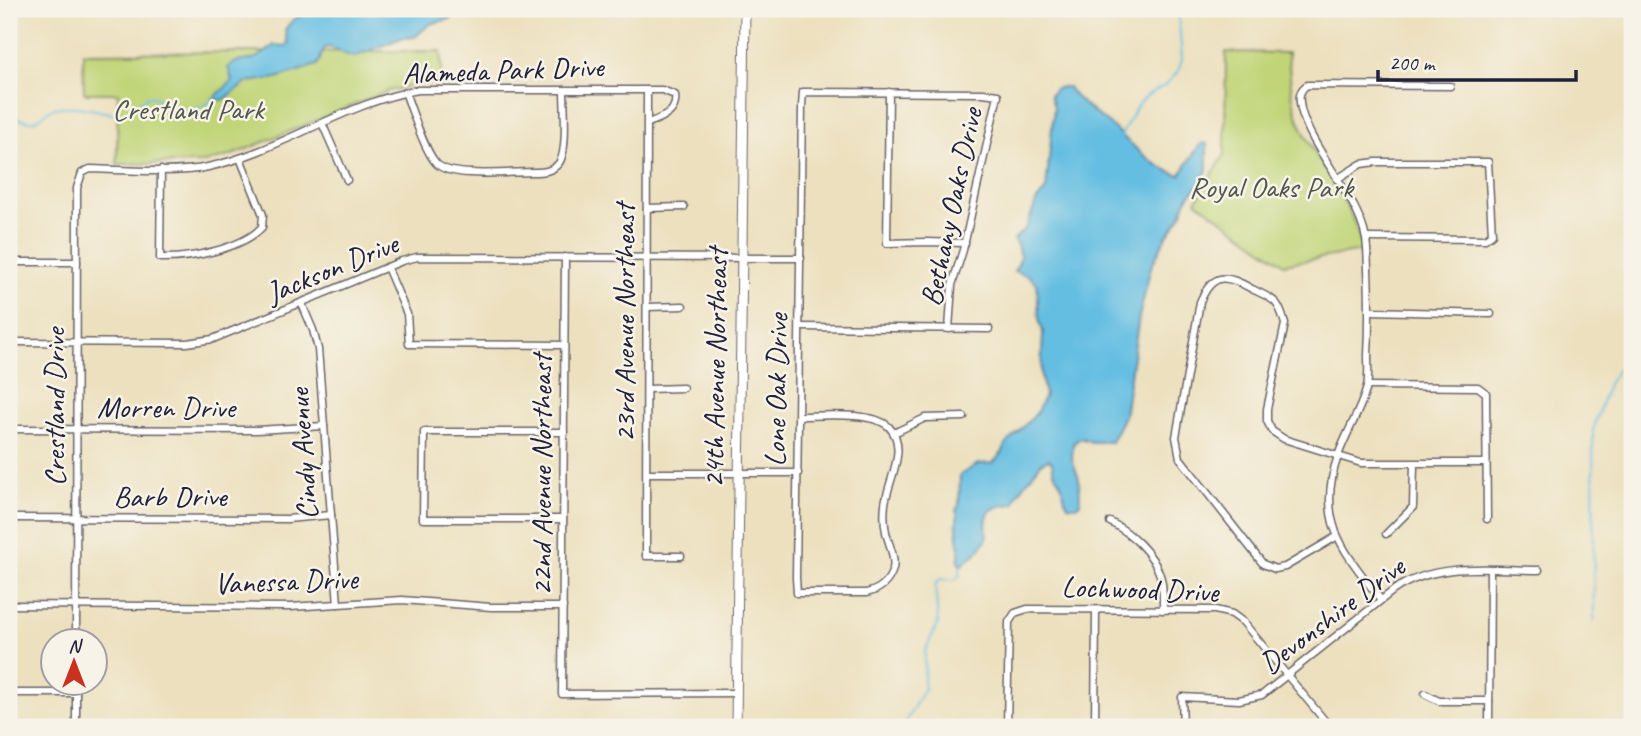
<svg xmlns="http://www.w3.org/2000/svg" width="1641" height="736" font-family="Caveat,sans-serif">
	<rect width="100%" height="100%" fill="#f7f3e8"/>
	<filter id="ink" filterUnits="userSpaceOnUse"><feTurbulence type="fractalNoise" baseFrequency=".0143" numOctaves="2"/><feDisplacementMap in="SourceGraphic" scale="14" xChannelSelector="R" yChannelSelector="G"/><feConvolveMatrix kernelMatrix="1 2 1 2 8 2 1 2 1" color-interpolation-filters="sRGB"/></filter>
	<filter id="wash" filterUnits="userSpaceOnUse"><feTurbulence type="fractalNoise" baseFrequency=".00686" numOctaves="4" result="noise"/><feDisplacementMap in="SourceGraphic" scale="28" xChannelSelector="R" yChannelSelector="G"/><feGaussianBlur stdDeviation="1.57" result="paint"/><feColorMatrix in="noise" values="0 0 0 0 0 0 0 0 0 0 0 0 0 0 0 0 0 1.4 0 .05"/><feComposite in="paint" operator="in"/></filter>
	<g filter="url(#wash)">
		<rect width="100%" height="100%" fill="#ece0be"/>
		<g fill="#c1d578" stroke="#727c5a" stroke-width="2">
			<polygon points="441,51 442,83 423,83 388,91 232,155 204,163 117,164 118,93 84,93 83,53"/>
			<path d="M1226,52L1288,53C1290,78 1291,104 1302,128C1321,169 1355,206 1362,251L1284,264L1196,201L1225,154Z"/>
		</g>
		<g fill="#64bee2" stroke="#43708e" stroke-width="2">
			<path d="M332,9H460L450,19L430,24L415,37L401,38L354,57C344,56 337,47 326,47C320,53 322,60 317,65L277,78L248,82L223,100L213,99L232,81L228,67C235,60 240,62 249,60C259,58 266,52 274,45L285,46L288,43L285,30C296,10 314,15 332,9Z"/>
			<path d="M1062,87H1068C1077,102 1095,113 1109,124C1130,142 1152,168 1180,175L1199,146L1203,143L1207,144V170L1201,183L1189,195L1180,217L1166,237L1151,267L1139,317L1124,416L1111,442H1092L1080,438L1073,444L1072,459L1079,479L1080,503L1076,506H1069C1062,499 1065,492 1061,484C1056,475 1053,473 1052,462L1049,459L1042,462L1035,471L1018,494L1014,504C986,506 985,513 987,539L977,552L961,566L958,562C963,544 953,528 958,515L956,510L959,505L960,475L978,464L993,463L1003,452L1005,445L1036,414L1045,395L1041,376L1043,332L1039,319L1037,284L1029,276L1014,271C1024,257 1020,253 1014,239L1026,228L1037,200L1046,190L1054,107L1050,95L1055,89Z"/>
		</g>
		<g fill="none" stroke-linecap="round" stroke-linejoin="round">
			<g stroke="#64bee2" stroke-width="2">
				<path d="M9,119C18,116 22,121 30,121C40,122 45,110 54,108C79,104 98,111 122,116L148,96L157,98L172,112C188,112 203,108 215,98"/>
				<polyline points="1121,136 1137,106 1149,94 1164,86 1178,72 1182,59 1178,9"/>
				<polyline points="1594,621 1593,430 1608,384 1618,369 1625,350 1632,342"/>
				<polyline points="903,727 924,688 925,651 938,623 935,585 940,579 955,580 959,576 961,566"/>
			</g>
		</g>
	</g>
	<g filter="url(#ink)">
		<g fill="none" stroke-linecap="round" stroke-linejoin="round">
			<defs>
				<g id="street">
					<polyline points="647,90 646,556 681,556"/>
					<path d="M405,92C412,110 424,150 436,163C449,179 511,172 533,172C542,172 552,172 559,163C568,151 564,107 564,90"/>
					<polyline points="889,92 887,243 926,242 965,243"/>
					<polyline points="322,123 347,180"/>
					<path d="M161,170L160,258C189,259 242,249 262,227L263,215L240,158"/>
					<polyline points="1337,179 1361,164 1376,162 1488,162 1492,234 1485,239 1367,238"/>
					<polyline points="647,208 684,207"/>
					<polyline points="565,257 562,694 736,693"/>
					<polyline points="9,262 77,262"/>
					<polyline points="387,267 407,314 409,344 564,345"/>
					<polyline points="302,304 313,330 318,349 338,604"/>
					<polyline points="647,307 683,306"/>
					<polyline points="1370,311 1491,314"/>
					<polyline points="800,327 989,329"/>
					<polyline points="9,342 187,343 213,339 402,261 417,257 801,258"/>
					<polyline points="1367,386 1478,387 1486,393 1487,519"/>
					<polyline points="647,389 683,388"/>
					<path d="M798,416C820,416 873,411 889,427C909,447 888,481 885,504C884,513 884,523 886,532C888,543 896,557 893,569C889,582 880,590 866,593H797L796,578L802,106L803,92L983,93L998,95L963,250L952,285L949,329"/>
					<polyline points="9,429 257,430 324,426"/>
					<polyline points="894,433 925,418 964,417"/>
					<polyline points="647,473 798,473"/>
					<polyline points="9,518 287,519 331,515"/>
					<polyline points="563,519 423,519 424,432 564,432"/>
					<path d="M1110,522C1130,532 1153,553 1160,575C1164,586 1163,599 1163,610"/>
					<polyline points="1386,534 1413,507 1414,464"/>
					<path d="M1336,537L1285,567L1275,569L1263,564L1180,458L1176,437L1200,302C1213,271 1227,275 1252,289C1260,293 1271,297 1276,303C1281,309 1283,317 1285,324L1267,409V421L1272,431L1284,439L1361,463H1486"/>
					<path d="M1381,600C1344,551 1315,522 1338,456C1346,433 1361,410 1367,387C1369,377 1368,365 1368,355C1370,319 1369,284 1367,248C1365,202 1312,154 1301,109C1299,99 1298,91 1307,85L1450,86"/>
					<polyline points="9,605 290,607 402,600 491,607 563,607"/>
					<path d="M76,642L77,188L82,173L90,169C123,170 177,174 208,167C281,151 344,103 418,90H662L675,95C678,113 662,118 648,123"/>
					<polyline points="9,693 76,693"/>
					<polyline points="1425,694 1439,701 1489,701"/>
					<polyline points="76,727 76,684"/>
					<polyline points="1007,727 1009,622 1015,613 1027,609 1215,610 1232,614 1243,622 1330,727"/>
					<polyline points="1095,727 1096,610"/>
					<path d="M1183,727L1182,697L1239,700L1262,695L1394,590C1437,561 1490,570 1539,570"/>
					<polyline points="1489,727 1490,570"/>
				</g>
				<polyline id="secondary" points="736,727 745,9"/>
			</defs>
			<use href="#street" stroke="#696469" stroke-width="9"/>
			<use href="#secondary" stroke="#696469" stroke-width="11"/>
			<use href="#street" stroke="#fff" stroke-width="6"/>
			<use href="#secondary" stroke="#fff" stroke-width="9"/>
		</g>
	</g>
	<g text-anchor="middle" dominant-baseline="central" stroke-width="5" stroke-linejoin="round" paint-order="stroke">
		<g font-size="30" fill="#22223b" stroke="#f7f3e8">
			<text transform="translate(503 70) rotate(-2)">Alameda Park Drive</text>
			<text transform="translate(951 207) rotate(-78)">Bethany Oaks Drive</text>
			<text transform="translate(332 268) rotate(-22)">Jackson Drive</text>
			<text transform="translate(624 323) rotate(-90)">23rd Avenue Northeast</text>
			<text transform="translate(715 368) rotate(-89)">24th Avenue Northeast</text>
			<text transform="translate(776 390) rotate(-89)">Lone Oak Drive</text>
			<text transform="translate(54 407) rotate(-90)">Crestland Drive</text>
			<text x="166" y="407">Morren Drive</text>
			<text transform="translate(303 454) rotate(-94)">Cindy Avenue</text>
			<text transform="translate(541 475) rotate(-90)">22nd Avenue Northeast</text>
			<text x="170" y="496">Barb Drive</text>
			<text transform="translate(286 581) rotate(-2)">Vanessa Drive</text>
			<text transform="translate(1140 589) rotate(2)">Lochwood Drive</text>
			<text transform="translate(1332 615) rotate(-37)">Devonshire Drive</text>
		</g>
		<g font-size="30" fill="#52584d" stroke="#f7f3e8">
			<text x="188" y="109">Crestland Park</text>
			<text x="1271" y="187">Royal Oaks Park</text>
		</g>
	</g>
	<rect width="1641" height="736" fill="none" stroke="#f7f3e8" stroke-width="35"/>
	<g transform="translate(74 662)"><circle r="33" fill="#f7f3e8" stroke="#a29fa3" stroke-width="2"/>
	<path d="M0-5L12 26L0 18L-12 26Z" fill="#c8321e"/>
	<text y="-10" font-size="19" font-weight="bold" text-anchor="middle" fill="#22223b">N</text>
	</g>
	<path d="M1378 70v10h198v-10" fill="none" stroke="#22223b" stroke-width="3.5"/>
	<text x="1389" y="70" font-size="21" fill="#22223b" stroke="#f7f3e8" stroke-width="5" paint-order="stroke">200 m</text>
</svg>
